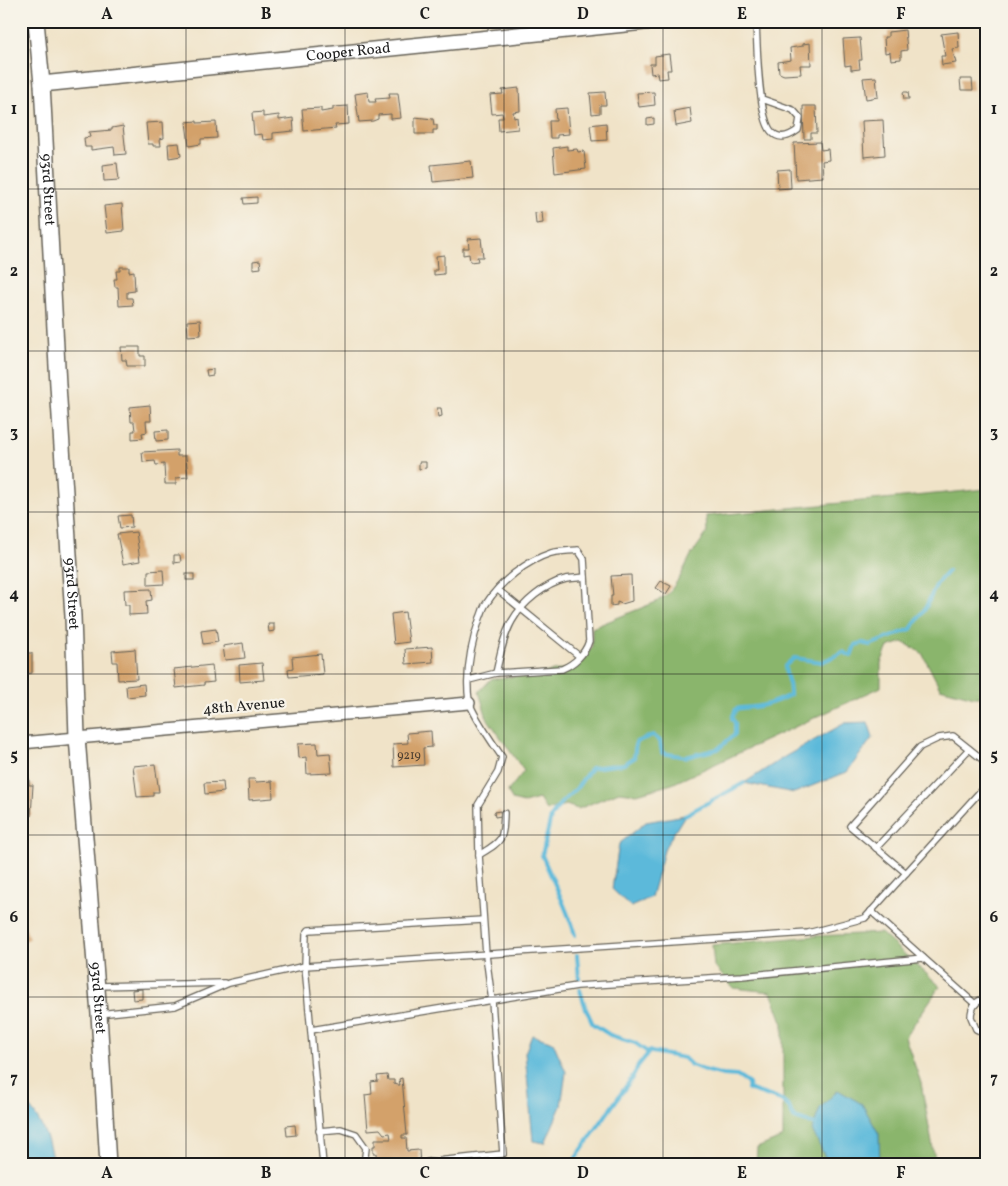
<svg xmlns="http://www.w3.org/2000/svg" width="1008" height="1186" font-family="Vollkorn,serif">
	<rect width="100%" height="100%" fill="#f7f3e8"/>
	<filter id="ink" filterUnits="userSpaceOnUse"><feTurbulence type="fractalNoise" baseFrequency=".02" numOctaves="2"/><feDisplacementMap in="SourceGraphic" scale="10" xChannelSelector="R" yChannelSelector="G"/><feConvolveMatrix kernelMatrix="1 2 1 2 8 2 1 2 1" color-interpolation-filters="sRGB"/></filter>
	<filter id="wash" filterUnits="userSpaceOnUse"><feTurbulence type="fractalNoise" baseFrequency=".0096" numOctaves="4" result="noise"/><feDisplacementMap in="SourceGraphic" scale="20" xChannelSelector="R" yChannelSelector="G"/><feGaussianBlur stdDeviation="1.12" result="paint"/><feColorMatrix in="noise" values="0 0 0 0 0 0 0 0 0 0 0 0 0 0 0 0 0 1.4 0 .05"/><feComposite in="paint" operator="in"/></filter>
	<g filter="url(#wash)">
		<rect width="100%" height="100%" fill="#f0e3c8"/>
		<g fill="#8ab56c" stroke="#536844">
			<polygon points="987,489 987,697 974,697 940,688 922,653 903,642 888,647 881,663 881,687 672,784 637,794 619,792 578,809 566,805 546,810 539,799 524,803 512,800 508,791 524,771 487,718 479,692 491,679 536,674 577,667 592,647 592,628 656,602 669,593 680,577 691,555 707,533 706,516"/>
			<polygon points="881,933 940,986 905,1037 921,1083 936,1165 756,1165 757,1148 783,1137 783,1024 771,992 733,988 714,966 712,945 816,936"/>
		</g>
		<g fill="#5cb9da" stroke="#3c6a7b">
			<polygon points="868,722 873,737 847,772 794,793 744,783 786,756 845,723"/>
			<polygon points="685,815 665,847 651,897 631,907 612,889 619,844 646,822"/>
			<polygon points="532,1035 553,1042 566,1072 561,1106 545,1143 533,1141 525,1053"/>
			<polygon points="838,1090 862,1104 879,1134 880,1165 829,1165 812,1130 820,1108"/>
			<path d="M21,1099C40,1115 50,1141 53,1165H21Z"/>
		</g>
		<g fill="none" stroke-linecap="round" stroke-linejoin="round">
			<g stroke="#5cb9da" stroke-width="4">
				<polyline points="685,815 744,783"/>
				<path d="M575,935C567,907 553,882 542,855L551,817L560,804L576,789L591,768L624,764L634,758L636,742L653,735L660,741L662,753L686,757L718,749L735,734V723L732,718L736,709C743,707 747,708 753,707C766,706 778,701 790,695C791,681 785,678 785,666L794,658L822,662L843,652L851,656L855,645L863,643L870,645L911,629L925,609L937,583L948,571"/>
				<polyline points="577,955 579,979"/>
				<polyline points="580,990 586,1009 593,1024 610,1035 635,1043 646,1051 684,1058 691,1065 704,1070 723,1075 737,1076 749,1084 748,1089 781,1100 789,1107 794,1118 814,1124"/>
				<polyline points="571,1165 634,1075 638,1066 650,1051"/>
			</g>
		</g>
		<g id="blocks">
			<g fill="#d3a16b">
				<polygon points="905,30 907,50 901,51 901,59 891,60 890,52 885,53 884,37 888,37 888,32"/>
				<polygon points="958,32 959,48 952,49 956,63 942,65 941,56 945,56 941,34"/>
				<polygon points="860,38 862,60 859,60 860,69 851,70 851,65 845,66 843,39"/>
				<polygon points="810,43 811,65 800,65 801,74 784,75 779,73 778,62 791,60 790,48 803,46 803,44"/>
				<polygon points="669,54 671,70 667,70 668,78 658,79 657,73 651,74 650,64 655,64 655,56"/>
				<polygon points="876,77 878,97 866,99 863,78"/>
				<polygon points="960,79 972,79 973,90 961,90"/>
				<polygon points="519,88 520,111 513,112 514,118 517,117 518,129 499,131 498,118 503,118 502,113 492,114 490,95 503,94 502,90"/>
				<polygon points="368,92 369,102 376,102 375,99 390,98 389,93 398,93 401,118 391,119 391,114 378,115 378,119 373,121 359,122 355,94"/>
				<polygon points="605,92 606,105 600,105 600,113 592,114 590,93"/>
				<polygon points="654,92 655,105 639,107 637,93"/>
				<polygon points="903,92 908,92 909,99 904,99"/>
				<polygon points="348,106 349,124 335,125 336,128 304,131 302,109 321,108 321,112 333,110 333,107"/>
				<polygon points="803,106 816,106 817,133 811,133 811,139 804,139"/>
				<polygon points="567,108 569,134 557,135 557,138 550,138 549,121 556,121 555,109"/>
				<polygon points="690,108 692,123 676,126 674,111"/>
				<polygon points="263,112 263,117 279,115 279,120 293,118 294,131 273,133 273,139 263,140 262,134 254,135 252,113"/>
				<polygon points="415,117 433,119 434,125 437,125 437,130 433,130 433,134 415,134"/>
				<polygon points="654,118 654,124 647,125 647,119"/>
				<polygon points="883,120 885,155 864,157 862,121"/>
				<polygon points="197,121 197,123 216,122 217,138 201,139 201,144 189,146 186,122"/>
				<polygon points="163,122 164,138 160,139 161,146 153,146 153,144 148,144 146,123"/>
				<polygon points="606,123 607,140 592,141 590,125"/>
				<polygon points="123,126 126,154 115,155 114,147 91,150 91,147 85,147 84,138 90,137 89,132 112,130 112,128"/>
				<polygon points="820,142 821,150 828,149 829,160 822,161 823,177 796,179 794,143"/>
				<polygon points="179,143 181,156 169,158 168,144"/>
				<polygon points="567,146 567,150 577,149 578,152 584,151 586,169 555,173 553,148"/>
				<polygon points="471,161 473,178 433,182 431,165"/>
				<polygon points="117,163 119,180 104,181 103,165"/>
				<polygon points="790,169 791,188 778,189 777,170"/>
				<polygon points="257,197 257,203 244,204 243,198"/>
				<polygon points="122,204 124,231 107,233 104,206"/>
				<polygon points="542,212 543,223 536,224 535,213"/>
				<polygon points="481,238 483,257 477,257 478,261 470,262 469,254 463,255 463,248 469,248 468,239"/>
				<polygon points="444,255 444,274 434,275 434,270 437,270 436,256"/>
				<polygon points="260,260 261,268 253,269 253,261"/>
				<polygon points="120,267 129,267 129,272 134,271 135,291 127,292 127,298 132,298 133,305 119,306 118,287 115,287 114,279 117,279 116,271 120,271"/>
				<polygon points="200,320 201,335 188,336 187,321"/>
				<polygon points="121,347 140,347 140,356 145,356 145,366 127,366 126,360 122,360"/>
				<polygon points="213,369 213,375 207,376 206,370"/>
				<polygon points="150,405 151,421 146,421 147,432 142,433 143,438 132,439 132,431 135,431 134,422 131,422 130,407"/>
				<polygon points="437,408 441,408 442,416 438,417"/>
				<polygon points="168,430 168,440 156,441 155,431"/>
				<polygon points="177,450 177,456 186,456 188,477 176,478 176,484 165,484 164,464 156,465 155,461 143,462 142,452"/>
				<polygon points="419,462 426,462 426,468 419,469"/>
				<polygon points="131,515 132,527 120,528 118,516"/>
				<polygon points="136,532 140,561 123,564 117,534"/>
				<polygon points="174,555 180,555 181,562 174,563"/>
				<polygon points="163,570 164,584 148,585 148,571"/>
				<rect x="186" y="574" width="8" height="6"/>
				<polygon points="631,575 632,601 622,604 617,602 617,605 611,606 611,596 613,596 611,576"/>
				<polygon points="661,581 671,586 666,594 656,588"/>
				<polygon points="151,589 152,600 146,601 147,614 129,615 129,605 125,605 124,590"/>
				<polygon points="405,612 409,642 394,644 391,614"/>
				<polygon points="268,624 274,624 274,631 269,632"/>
				<polygon points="216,629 218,642 203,644 201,631"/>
				<polygon points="243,643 245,658 225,660 223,646"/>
				<polygon points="432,647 433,662 406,664 405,649"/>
				<polygon points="135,649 137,679 118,680 117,662 113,662 112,651"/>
				<polygon points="21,653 32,653 32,673 21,674"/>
				<polygon points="321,654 323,674 289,677 288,669 293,668 292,657"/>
				<polygon points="262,663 264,680 240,682 239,665"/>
				<polygon points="212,665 214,682 204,683 204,685 176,688 174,669"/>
				<polygon points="144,684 145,695 127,697 126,686"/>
				<polygon points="431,731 432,747 423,748 424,765 394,767 393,744 408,743 407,733"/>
				<polygon points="317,743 318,754 330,753 332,773 307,774 306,757 299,758 298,744"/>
				<polygon points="155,764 159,792 153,792 153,796 137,797 133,766"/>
				<polygon points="21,768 26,768 27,778 29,778 29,785 33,785 31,816 21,816"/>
				<polygon points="248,779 255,779 256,782 272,781 273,798 249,800"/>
				<polygon points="223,782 224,792 205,794 204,783"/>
				<polygon points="500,811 501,816 495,817 494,812"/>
				<polygon points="23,920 29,939 21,943 21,921"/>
				<polygon points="142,989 142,999 133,1000 132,990"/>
				<polygon points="387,1075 388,1080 394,1080 394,1084 398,1085 400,1085 399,1079 402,1078 407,1135 402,1135 402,1138 406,1138 407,1151 419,1150 420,1165 377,1165 376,1153 373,1153 373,1146 375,1146 375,1139 391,1139 390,1133 384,1134 380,1129 368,1130 365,1095 372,1094 371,1082 378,1081 377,1076"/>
				<polygon points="295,1125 296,1135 287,1136 286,1126"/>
				<polygon points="492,1162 493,1165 480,1165 480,1163"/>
			</g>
		</g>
	</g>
	<g filter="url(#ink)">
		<use href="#blocks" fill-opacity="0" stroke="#666258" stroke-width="1"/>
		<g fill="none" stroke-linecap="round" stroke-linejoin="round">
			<defs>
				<g id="lane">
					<polyline points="534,21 535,32"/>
					<path d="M756,21C757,44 758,115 771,131C779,141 790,136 798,130L800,118L793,110L762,99"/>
					<polyline points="498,590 579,656"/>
					<path d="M496,673C500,656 503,637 512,621C522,603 545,584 566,579C572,578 579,578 585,577"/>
					<polyline points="876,848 969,749"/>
					<path d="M479,855C503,840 503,841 504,813"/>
					<polyline points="906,873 850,826 920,747 939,738 953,736 987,763"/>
					<polyline points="871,911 975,1004"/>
					<polyline points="98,986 224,983"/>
					<path d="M987,998C977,1000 971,1006 971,1017L976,1029L987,1034"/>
					<polyline points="99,1014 175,1006 229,983 305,966 808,933 865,918 987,784"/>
					<polyline points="311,1030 577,986 742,976 923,958"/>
					<polyline points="319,1131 341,1129 356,1134 366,1148 364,1165"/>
					<path d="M428,1162L503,1154L492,1001L486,955L479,855L478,805L498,772L502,757C494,745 472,714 469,701C465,673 471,644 480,618C482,614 483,608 486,604C500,582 526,561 551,553C559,551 570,551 578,550L584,559L589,641C585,654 574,664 562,669L496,673L469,680"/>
					<polyline points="323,1165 305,966 306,934 309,930 483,920"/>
				</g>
				<polyline id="street" points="21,743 469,703"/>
				<g id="secondary">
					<path id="s1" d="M36,21L42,84L58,385L73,616L77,737L99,1014L108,1165"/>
					<path id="s2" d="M42,84L654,21"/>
				</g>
			</defs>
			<use href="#lane" stroke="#666258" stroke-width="8"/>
			<use href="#street" stroke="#666258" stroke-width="14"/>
			<use href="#secondary" stroke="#666258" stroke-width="18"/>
			<use href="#lane" stroke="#fff" stroke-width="5.5"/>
			<use href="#street" stroke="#fff" stroke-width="11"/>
			<use href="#secondary" stroke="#fff" stroke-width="15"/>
		</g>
	</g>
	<path fill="none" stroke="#1c1c1c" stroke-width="1" stroke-opacity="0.55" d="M186,21V1165M345,21V1165M504,21V1165M663,21V1165M822,21V1165M21,189H987M21,351H987M21,512H987M21,674H987M21,835H987M21,997H987"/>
	<g text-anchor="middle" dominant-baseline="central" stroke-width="4.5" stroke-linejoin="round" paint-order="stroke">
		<g font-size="12" fill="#4a3d30">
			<text x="409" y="756">9219</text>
		</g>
		<g font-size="15" fill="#1c1c1c" stroke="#f7f3e8">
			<text stroke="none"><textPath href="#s2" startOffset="308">Cooper Road</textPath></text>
			<text stroke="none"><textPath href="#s1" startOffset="169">93rd Street</textPath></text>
			<text stroke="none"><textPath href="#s1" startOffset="574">93rd Street</textPath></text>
			<text transform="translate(244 707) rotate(-5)">48th Avenue</text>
			<text stroke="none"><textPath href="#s1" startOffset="979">93rd Street</textPath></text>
		</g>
	</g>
	<rect width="1008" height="1186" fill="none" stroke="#f7f3e8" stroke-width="55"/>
	<rect x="28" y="28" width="952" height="1130" fill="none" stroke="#1c1c1c" stroke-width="2"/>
	<g font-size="16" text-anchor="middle" font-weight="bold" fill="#1c1c1c">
		<text x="107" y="19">A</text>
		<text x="266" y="19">B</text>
		<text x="425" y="19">C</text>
		<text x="583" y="19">D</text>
		<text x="742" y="19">E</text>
		<text x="901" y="19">F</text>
		<text x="14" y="114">1</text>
		<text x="994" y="114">1</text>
		<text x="14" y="276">2</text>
		<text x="994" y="276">2</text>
		<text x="14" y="437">3</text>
		<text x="994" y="437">3</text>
		<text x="14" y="599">4</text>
		<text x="994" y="599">4</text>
		<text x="14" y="760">5</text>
		<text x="994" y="760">5</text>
		<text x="14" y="922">6</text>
		<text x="994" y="922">6</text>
		<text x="14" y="1083">7</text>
		<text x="994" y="1083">7</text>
		<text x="107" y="1178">A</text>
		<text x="266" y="1178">B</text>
		<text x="425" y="1178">C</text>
		<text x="583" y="1178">D</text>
		<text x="742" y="1178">E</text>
		<text x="901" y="1178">F</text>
	</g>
</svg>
